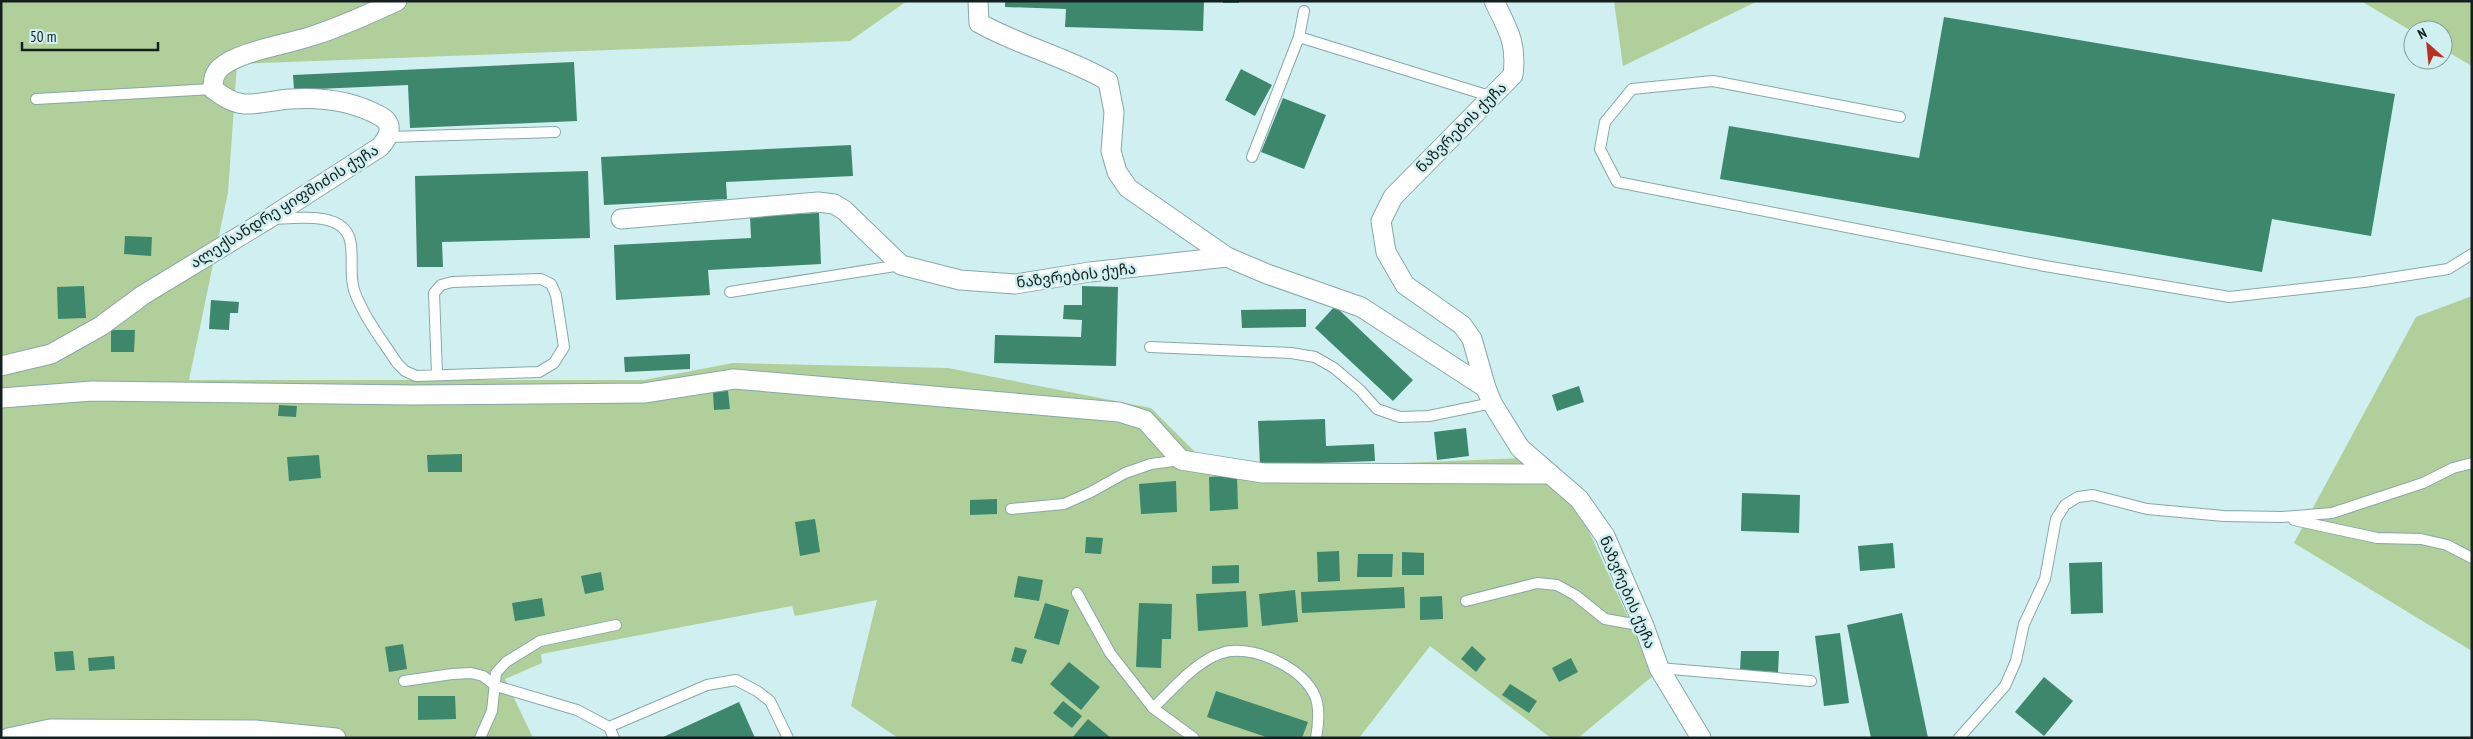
<svg xmlns="http://www.w3.org/2000/svg" width="2473" height="739" font-family="'PT Sans Narrow','Noto Sans Georgian',sans-serif">
	<rect width="100%" height="100%" fill="#cfeff0"/>
	<g fill="#b0cf9a">
		<polygon points="1,1 907,1 850,41 237,64 228,192 189,380 644,380 733,363 948,368 1151,408 1201,458 1254,469 1525,458 1578,507 1654,675 1578,738 1551,738 1430,646 1359,738 898,738 851,706 877,600 795,616 792,606 541,654 542,663 505,679 533,738 1,738"/>
		<polygon points="1614,1 1758,1 1623,66"/>
		<polygon points="2361,1 2472,1 2472,66 2443,49 2443,30 2413,30 2413,32"/>
		<polygon points="2472,296 2472,651 2294,543 2416,317"/>
	</g>
	<g fill="#3d876c">
		<polygon points="1005,1 1204,1 1203,31 1065,27 1066,9 1005,7"/>
		<rect x="1223" y="1" width="16" height="2"/>
		<polygon points="1944,17 2395,94 2371,236 2272,219 2262,272 1720,179 1729,126 1919,158"/>
		<polygon points="574,62 577,121 410,128 408,85 294,90 293,75"/>
		<polygon points="1241,69 1272,85 1255,116 1225,100"/>
		<polygon points="1283,98 1326,115 1304,169 1261,152"/>
		<polygon points="851,145 853,176 726,182 727,199 604,205 601,157"/>
		<polygon points="588,171 590,238 442,242 443,267 417,267 415,176"/>
		<polygon points="819,213 821,264 708,270 710,295 616,300 614,245 751,238 750,216"/>
		<polygon points="125,236 152,237 151,256 124,254"/>
		<polygon points="84,286 86,318 58,319 57,287"/>
		<polygon points="1082,286 1118,287 1116,366 994,363 995,335 1081,337 1082,320 1063,319 1064,305 1082,305"/>
		<polygon points="211,300 239,302 238,313 230,313 229,330 209,329"/>
		<polygon points="1335,306 1413,380 1393,401 1315,328"/>
		<polygon points="1306,309 1306,327 1242,328 1241,310"/>
		<polygon points="111,330 135,330 134,352 111,352"/>
		<polygon points="690,354 690,369 625,372 624,357"/>
		<polygon points="1579,386 1584,402 1557,411 1552,395"/>
		<polygon points="728,391 730,409 714,410 713,392"/>
		<polygon points="279,405 297,406 296,417 278,416"/>
		<polygon points="1325,419 1326,446 1374,444 1375,461 1260,465 1258,421"/>
		<polygon points="1466,428 1469,456 1437,460 1434,432"/>
		<polygon points="462,454 462,472 428,472 427,455"/>
		<polygon points="319,455 321,478 289,481 287,457"/>
		<polygon points="1237,475 1238,509 1210,511 1209,477"/>
		<polygon points="1176,481 1177,512 1141,514 1139,484"/>
		<polygon points="1742,493 1800,495 1799,533 1741,531"/>
		<polygon points="997,499 997,514 970,515 970,500"/>
		<polygon points="815,519 820,552 800,556 795,522"/>
		<polygon points="1086,537 1103,538 1101,554 1085,553"/>
		<polygon points="1893,543 1895,568 1860,571 1858,546"/>
		<polygon points="1339,551 1340,581 1318,582 1317,552"/>
		<polygon points="1402,552 1424,553 1424,575 1402,575"/>
		<polygon points="1358,554 1393,554 1392,577 1357,577"/>
		<polygon points="2102,562 2103,613 2071,614 2069,563"/>
		<polygon points="1239,565 1239,583 1212,584 1212,566"/>
		<polygon points="601,572 604,590 585,594 581,576"/>
		<polygon points="1018,576 1043,580 1039,601 1014,597"/>
		<polygon points="1404,587 1405,608 1302,613 1301,592"/>
		<polygon points="1295,590 1298,622 1262,626 1259,594"/>
		<polygon points="1246,591 1248,627 1198,631 1196,594"/>
		<polygon points="1442,596 1443,619 1420,620 1420,597"/>
		<polygon points="542,598 545,616 515,621 512,603"/>
		<polygon points="1045,603 1069,610 1059,645 1034,638"/>
		<polygon points="1139,603 1172,604 1171,639 1162,639 1161,668 1136,667"/>
		<polygon points="1902,613 1928,738 1871,738 1847,625"/>
		<polygon points="1840,633 1849,703 1824,706 1815,636"/>
		<polygon points="403,644 407,669 389,672 385,647"/>
		<polygon points="1472,646 1486,659 1476,672 1461,659"/>
		<polygon points="1015,647 1027,650 1022,664 1011,661"/>
		<polygon points="73,651 75,670 56,671 54,652"/>
		<polygon points="1741,651 1779,651 1778,672 1740,671"/>
		<polygon points="114,656 115,669 89,671 88,658"/>
		<polygon points="1571,658 1578,672 1559,682 1552,668"/>
		<polygon points="1069,662 1100,687 1081,710 1050,684"/>
		<polygon points="2044,677 2073,701 2044,736 2015,712"/>
		<polygon points="1510,684 1537,701 1529,713 1502,695"/>
		<polygon points="1216,691 1308,722 1302,738 1269,738 1207,717"/>
		<polygon points="418,696 455,696 456,719 418,720"/>
		<polygon points="1063,701 1082,716 1072,728 1053,713"/>
		<polygon points="739,702 755,738 661,738"/>
		<polygon points="1088,719 1111,738 1072,738"/>
	</g>
	<g fill="none" stroke-linecap="round" stroke-linejoin="round">
		<defs>
			<g id="lane">
				<polyline points="1299,37 1493,97"/>
				<polyline points="36,99 213,89"/>
				<polyline points="1900,117 1713,81 1632,89 1605,122 1600,149 1617,182 2045,266 2229,297 2364,282 2448,269 2472,254"/>
				<polyline points="389,137 555,132"/>
				<polyline points="1252,157 1299,37 1304,11"/>
				<path d="M274,219C296,218 343,211 350,240C354,256 349,273 354,290C363,316 382,340 397,363L405,371L416,376L539,372L554,363L564,347L556,295L551,284L541,279L452,282L441,285L434,293L437,374"/>
				<polyline points="730,292 901,265"/>
				<polyline points="1150,347 1291,353 1315,357 1334,368 1360,390 1377,409 1400,417 1429,416 1492,403"/>
				<polyline points="1011,509 1064,504 1091,492 1125,473 1151,464 1181,460"/>
				<polyline points="2294,520 2377,538 2421,539 2447,545 2472,558"/>
				<polyline points="1077,593 1110,653 1153,708 1194,738"/>
				<polyline points="1466,601 1537,583 1557,585 1575,595 1605,619 1644,626"/>
				<polyline points="1659,668 1811,681"/>
				<polyline points="404,681 452,674 471,673 483,676 496,686 577,710 609,727 707,685 736,680 757,691 770,701 788,738"/>
				<path d="M1153,708C1171,691 1191,667 1214,656C1219,654 1227,651 1232,651C1261,649 1303,669 1315,696C1320,707 1318,727 1316,738"/>
				<polyline points="609,727 614,738"/>
				<polyline points="480,738 492,711 496,673 506,662 540,641 616,625"/>
				<polyline points="1959,738 2005,686 2016,661 2024,624 2045,579 2056,519 2065,505 2078,497 2093,495 2147,509 2224,516 2282,517 2332,513 2423,483 2453,468 2472,463"/>
			</g>
			<g id="street">
				<path d="M978,1L979,23C1020,46 1067,57 1108,81L1114,112L1111,151L1117,172L1128,188L1227,257L1267,274L1361,307L1486,388"/>
				<path d="M1494,1C1508,30 1517,42 1513,75L1393,197L1381,221L1386,252L1405,285L1462,325L1472,339L1486,388L1492,403L1520,448L1579,499L1605,536L1644,626L1659,668L1701,738"/>
				<polyline points="621,219 818,202 834,204 844,210 901,265 960,280 1015,284 1090,272 1227,257"/>
				<path d="M1,366L51,354L101,326L143,295L268,219L380,147C389,137 395,124 380,116C353,101 320,97 290,99C275,100 259,105 244,104C232,103 222,96 213,89C213,80 214,74 220,68C240,50 292,44 318,34C345,25 371,13 397,1"/>
				<polyline points="1,398 92,391 413,395 644,393 734,379 1119,412 1145,420 1181,460 1263,473 1550,474"/>
				<polyline points="8,738 50,729 255,730 336,738"/>
			</g>
		</defs>
		<use href="#lane" stroke="#89a7a8" stroke-width="12"/>
		<use href="#street" stroke="#89a7a8" stroke-width="21"/>
		<use href="#lane" stroke="#fff" stroke-width="10"/>
		<use href="#street" stroke="#fff" stroke-width="19"/>
	</g>
	<g text-anchor="middle" dominant-baseline="central" stroke-width="5" stroke-linejoin="round" paint-order="stroke">
		<g font-size="15" fill="#142020" stroke="#cfeff0">
			<text transform="translate(1461 127) rotate(-45)">ნაზვრების ქუჩა</text>
			<text transform="translate(284 206) rotate(-32)">ალექსანდრე ყიფშიძის ქუჩა</text>
			<text transform="translate(1076 275) rotate(-7)">ნაზვრების ქუჩა</text>
			<text transform="translate(1628 592) rotate(67)">ნაზვრების ქუჩა</text>
		</g>
	</g>
	<rect width="2473" height="739" fill="none" stroke="#142020" stroke-width="5"/>
	<g transform="translate(2428 45) rotate(333)"><circle r="24" fill="#cfeff0" stroke="#849c9d"/>
	<path d="M0-4L9 19L0 12L-9 19Z" fill="#bc2f20"/>
	<text y="-8" font-size="14" font-weight="bold" text-anchor="middle" fill="#142020">N</text>
	</g>
	<path d="M22 42v8h136v-8" fill="none" stroke="#142020" stroke-width="2.5"/>
	<text x="30" y="42" font-size="15" fill="#142020" stroke="#cfeff0" stroke-width="4" paint-order="stroke">50 m</text>
</svg>
